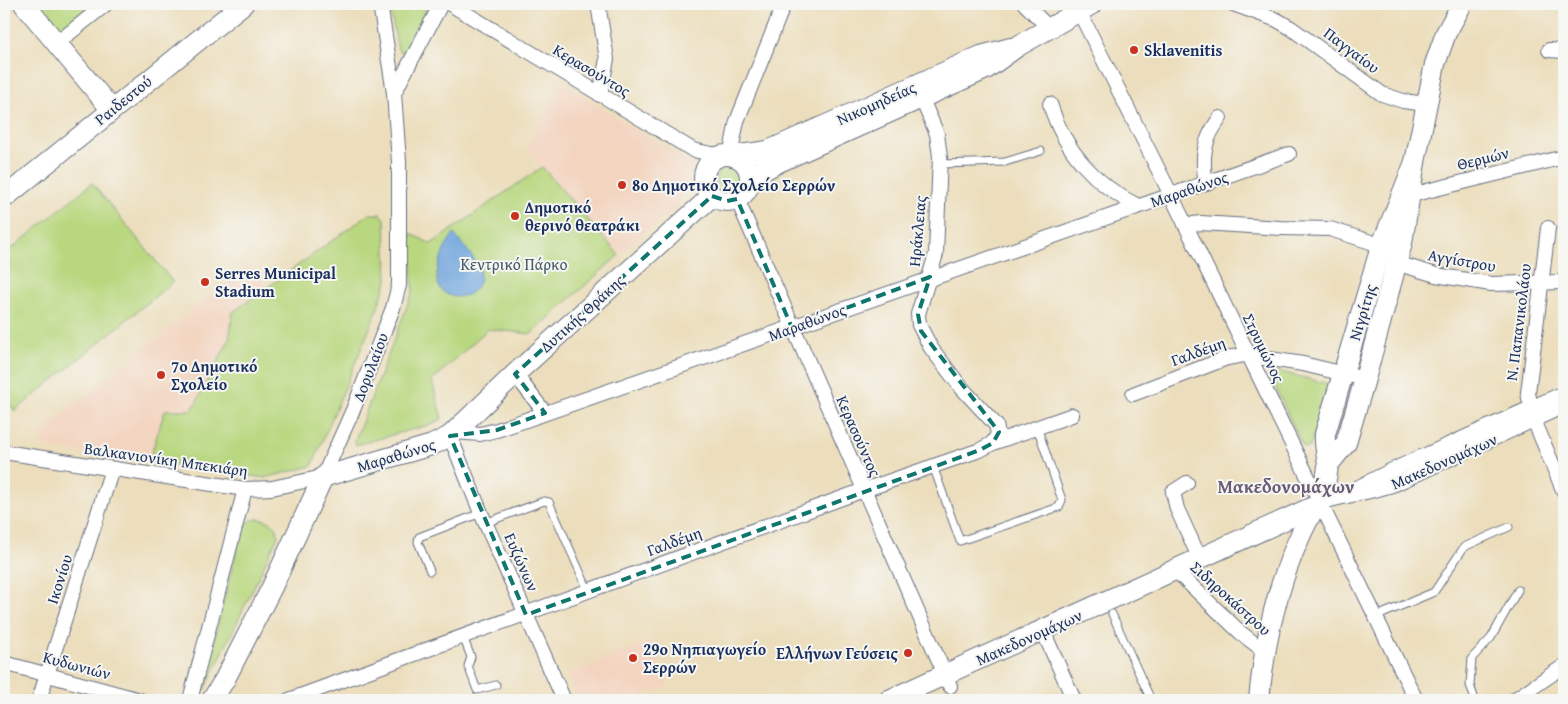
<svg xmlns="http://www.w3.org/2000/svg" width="1568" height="704" font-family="'Gentium Book Plus',serif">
	<rect width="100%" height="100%" fill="#f6f6f2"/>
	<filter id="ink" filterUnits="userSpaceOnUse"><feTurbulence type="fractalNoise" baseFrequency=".02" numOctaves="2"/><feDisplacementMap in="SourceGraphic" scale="10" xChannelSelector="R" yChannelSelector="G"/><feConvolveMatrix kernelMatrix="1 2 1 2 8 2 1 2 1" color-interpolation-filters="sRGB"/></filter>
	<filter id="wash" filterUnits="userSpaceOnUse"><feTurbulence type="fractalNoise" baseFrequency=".0096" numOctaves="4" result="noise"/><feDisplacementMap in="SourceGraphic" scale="20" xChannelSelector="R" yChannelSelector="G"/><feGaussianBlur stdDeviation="1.12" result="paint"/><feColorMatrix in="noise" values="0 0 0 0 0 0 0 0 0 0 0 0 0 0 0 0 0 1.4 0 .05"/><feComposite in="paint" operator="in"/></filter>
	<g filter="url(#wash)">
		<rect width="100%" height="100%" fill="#ecdebc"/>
		<g fill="#f3d4bf">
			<polygon points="562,83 692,164 680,204 619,255 526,149"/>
			<polygon points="249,264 267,286 233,312 229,340 191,411 165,411 149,461 42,447 40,433"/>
			<polygon points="650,641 668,686 631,700 577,700 567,674"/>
		</g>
		<g fill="#b8d77e" stroke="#6a836e">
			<polygon points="37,4 92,4 93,5 59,31"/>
			<polygon points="389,4 429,4 403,53 398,50"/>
			<polygon points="542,167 619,255 531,334 488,329 432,381 442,419 429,425 356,445 355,440 413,291 410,233 431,244"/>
			<circle cx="727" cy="179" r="11"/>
			<polygon points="92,183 173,282 15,411 4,397 4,255"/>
			<polygon points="369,214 381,214 385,219 387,281 374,318 312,466 265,478 149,461 165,410 192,410 229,340 233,312"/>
			<polygon points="1273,370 1329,384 1310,447 1305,448 1301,443 1270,375"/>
			<path d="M257,519C268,519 278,524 278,536L205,690H202L242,527L245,523Z"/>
		</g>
		<path fill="#6ea4dc" stroke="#446a9d" d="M454,234C460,242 477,260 479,268C489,306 422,309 440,261C444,250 447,242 454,234Z"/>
	</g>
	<g filter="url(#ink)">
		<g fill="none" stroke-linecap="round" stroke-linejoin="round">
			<defs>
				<g id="lane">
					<polyline points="940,164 1005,162 1041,151"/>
					<polyline points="933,466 960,541 1059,507 1062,500 1037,427"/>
					<polyline points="485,523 544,501 549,502 589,592"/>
					<polyline points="430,571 418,542 419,537 481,513"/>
					<polyline points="1112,614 1151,700"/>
					<polyline points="1375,617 1434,592 1464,547 1509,527"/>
					<polyline points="463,637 471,657 468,666 477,690 496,685"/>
					<polyline points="1475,700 1470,685 1472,658 1491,638 1518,590"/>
				</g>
				<g id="street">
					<polyline points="450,4 693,150 721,156"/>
					<polyline points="598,4 607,59 600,95"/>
					<polyline points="1025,4 1049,28"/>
					<polyline points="1233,4 1277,20 1291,28 1382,94 1403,101 1426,104"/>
					<polyline points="1079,11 1171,195 1416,700"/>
					<polyline points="57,43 106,4"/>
					<polyline points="1549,50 1564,51"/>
					<polyline points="918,90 937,134 940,157 936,254 918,314 919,325 931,348 960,386 996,425 998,434 993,443"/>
					<polyline points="394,93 441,4"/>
					<path d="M1050,104C1064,150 1095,185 1138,206"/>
					<polyline points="730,156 737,121 784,4"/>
					<path d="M1206,183C1201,156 1204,139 1220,118"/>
					<polyline points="1411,195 1564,157"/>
					<polyline points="737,199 950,686"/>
					<polyline points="1185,225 1201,223 1281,228 1330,229 1377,244 1406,266 1436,275 1491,284 1564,282"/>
					<polyline points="1548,228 1528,393 1534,420 1564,492"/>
					<polyline points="515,374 545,413"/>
					<polyline points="1133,394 1227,358 1244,355 1303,364 1365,379"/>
					<polyline points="455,432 480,434 497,430 1289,154"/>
					<polyline points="450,436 481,513 564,700"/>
					<polyline points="4,452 245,489 272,488 323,477 353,410 393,308 399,285 399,162 394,93 380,4"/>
					<polyline points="1187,483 1173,492 1177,509 1200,559"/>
					<polyline points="1347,493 1390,471 1564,393"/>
					<path d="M1320,503C1345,495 1370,493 1395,484L1564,406"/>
					<polyline points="1175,570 1241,633 1264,651"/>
					<polyline points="1043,631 1074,700"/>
					<polyline points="4,663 140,700"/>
					<polyline points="39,700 112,469"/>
					<polyline points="190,700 245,489"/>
					<polyline points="289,700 864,490 980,450 993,443 1072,415"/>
					<polyline points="1514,700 1564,666"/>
				</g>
				<g id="secondary">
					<polyline points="24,4 111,109"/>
					<circle cx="727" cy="178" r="23"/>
					<polyline points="733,156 768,151 981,56 1011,48"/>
					<polyline points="748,186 764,170 779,162 986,69 1018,46 1092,4"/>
					<polyline points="4,198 243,4"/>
					<polyline points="1328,465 1346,443 1365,379 1402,243 1415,162 1435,64 1446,33 1462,4"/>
					<polyline points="212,700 225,679 272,587 323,477 432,445 450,436 515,374 712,196"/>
					<polyline points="889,700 1315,506"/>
					<path d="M1259,700C1265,633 1281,569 1313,510C1315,506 1319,505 1320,502C1323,496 1328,471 1328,464C1327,454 1324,445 1325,434L1381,247L1415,162"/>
				</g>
			</defs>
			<use href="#lane" stroke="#646c7f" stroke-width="9"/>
			<use href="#street" stroke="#646c7f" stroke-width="16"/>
			<use href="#secondary" stroke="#646c7f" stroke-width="22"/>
			<use href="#lane" stroke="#fff" stroke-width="7"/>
			<use href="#street" stroke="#fff" stroke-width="14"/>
			<use href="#secondary" stroke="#fff" stroke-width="20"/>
		</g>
	</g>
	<path fill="none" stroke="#0f766e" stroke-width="4" stroke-dasharray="10 6" stroke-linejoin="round" d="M712,196L727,201L737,199L792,328L930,277L918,314L921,331L999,432L993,443L980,450L526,615L450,436L497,430L545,413L515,374Z"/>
	<g fill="#c8321e" stroke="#f6f6f2" stroke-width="2">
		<circle cx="1134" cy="50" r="5"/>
		<circle cx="622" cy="185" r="5"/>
		<circle cx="515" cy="216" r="5"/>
		<circle cx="205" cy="282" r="5"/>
		<circle cx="161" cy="375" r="5"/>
		<circle cx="908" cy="653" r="5"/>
		<circle cx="633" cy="658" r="5"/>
	</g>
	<g text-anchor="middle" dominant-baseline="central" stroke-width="4" stroke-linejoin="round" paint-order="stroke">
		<g font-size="16" font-weight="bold" fill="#1b2f5e" stroke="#f6f6f2" text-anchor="start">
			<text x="1144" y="50">Sklavenitis</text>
			<text x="632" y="185">8ο Δημοτικό Σχολείο Σερρών</text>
			<text x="525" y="207">Δημοτικό<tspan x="525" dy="18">θερινό θεατράκι</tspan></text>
			<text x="215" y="273">Serres Municipal<tspan x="215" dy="18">Stadium</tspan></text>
			<text x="171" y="366">7ο Δημοτικό<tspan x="171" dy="18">Σχολείο</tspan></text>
			<text x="643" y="649">29ο Νηπιαγωγείο<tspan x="643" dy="18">Σερρών</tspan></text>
			<text x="898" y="653" text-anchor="end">Ελλήνων Γεύσεις</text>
		</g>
		<g font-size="16" fill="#1b2f5e" stroke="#f6f6f2">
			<text transform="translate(1352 50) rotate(37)">Παγγαίου</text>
			<text transform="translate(592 70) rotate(31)">Κερασούντος</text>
			<text transform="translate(123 100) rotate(-39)">Ραιδεστού</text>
			<text transform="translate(876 103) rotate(-24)">Νικομηδείας</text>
			<text transform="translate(1483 158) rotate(-14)">Θερμών</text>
			<text transform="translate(1189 189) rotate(-19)">Μαραθώνος</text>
			<text transform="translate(917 231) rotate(-85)">Ηράκλειας</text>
			<text transform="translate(1462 260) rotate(10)">Αγγίστρου</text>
			<text transform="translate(1362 312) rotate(-73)">Νιγρίτης</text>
			<text transform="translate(582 313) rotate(-42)">Δυτικής Θράκης</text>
			<text transform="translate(807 322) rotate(-20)">Μαραθώνος</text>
			<text transform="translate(1518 322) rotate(-83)">Ν. Παπανικολάου</text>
			<text transform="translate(1264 348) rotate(64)">Στρυμώνος</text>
			<text transform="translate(1198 351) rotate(-20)">Γαλδέμη</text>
			<text transform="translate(370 367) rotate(-69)">Δορυλαίου</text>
			<text transform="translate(859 436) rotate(66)">Κερασούντος</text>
			<text transform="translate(396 455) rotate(-17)">Μαραθώνος</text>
			<text transform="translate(166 459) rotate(8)">Βαλκανιονίκη Μπεκιάρη</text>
			<text transform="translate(1444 461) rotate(-24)">Μακεδονομάχων</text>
			<text transform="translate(674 541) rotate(-20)">Γαλδέμη</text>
			<text transform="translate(522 562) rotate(66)">Ευζώνων</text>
			<text transform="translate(59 579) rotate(-72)">Ικονίου</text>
			<text transform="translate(1231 598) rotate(42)">Σιδηροκάστρου</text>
			<text transform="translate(1029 637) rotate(-24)">Μακεδονομάχων</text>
			<text transform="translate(77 665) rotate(15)">Κυδωνιών</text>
		</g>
		<g font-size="16" fill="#425966" stroke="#f6f6f2">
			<text x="514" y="264">Κεντρικό Πάρκο</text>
		</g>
		<g font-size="18" font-weight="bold" fill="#695b75" stroke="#f6f6f2">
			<text x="1286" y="486">Μακεδονομάχων</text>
		</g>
	</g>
	<rect width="1568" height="704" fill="none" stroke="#f6f6f2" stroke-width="20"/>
</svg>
